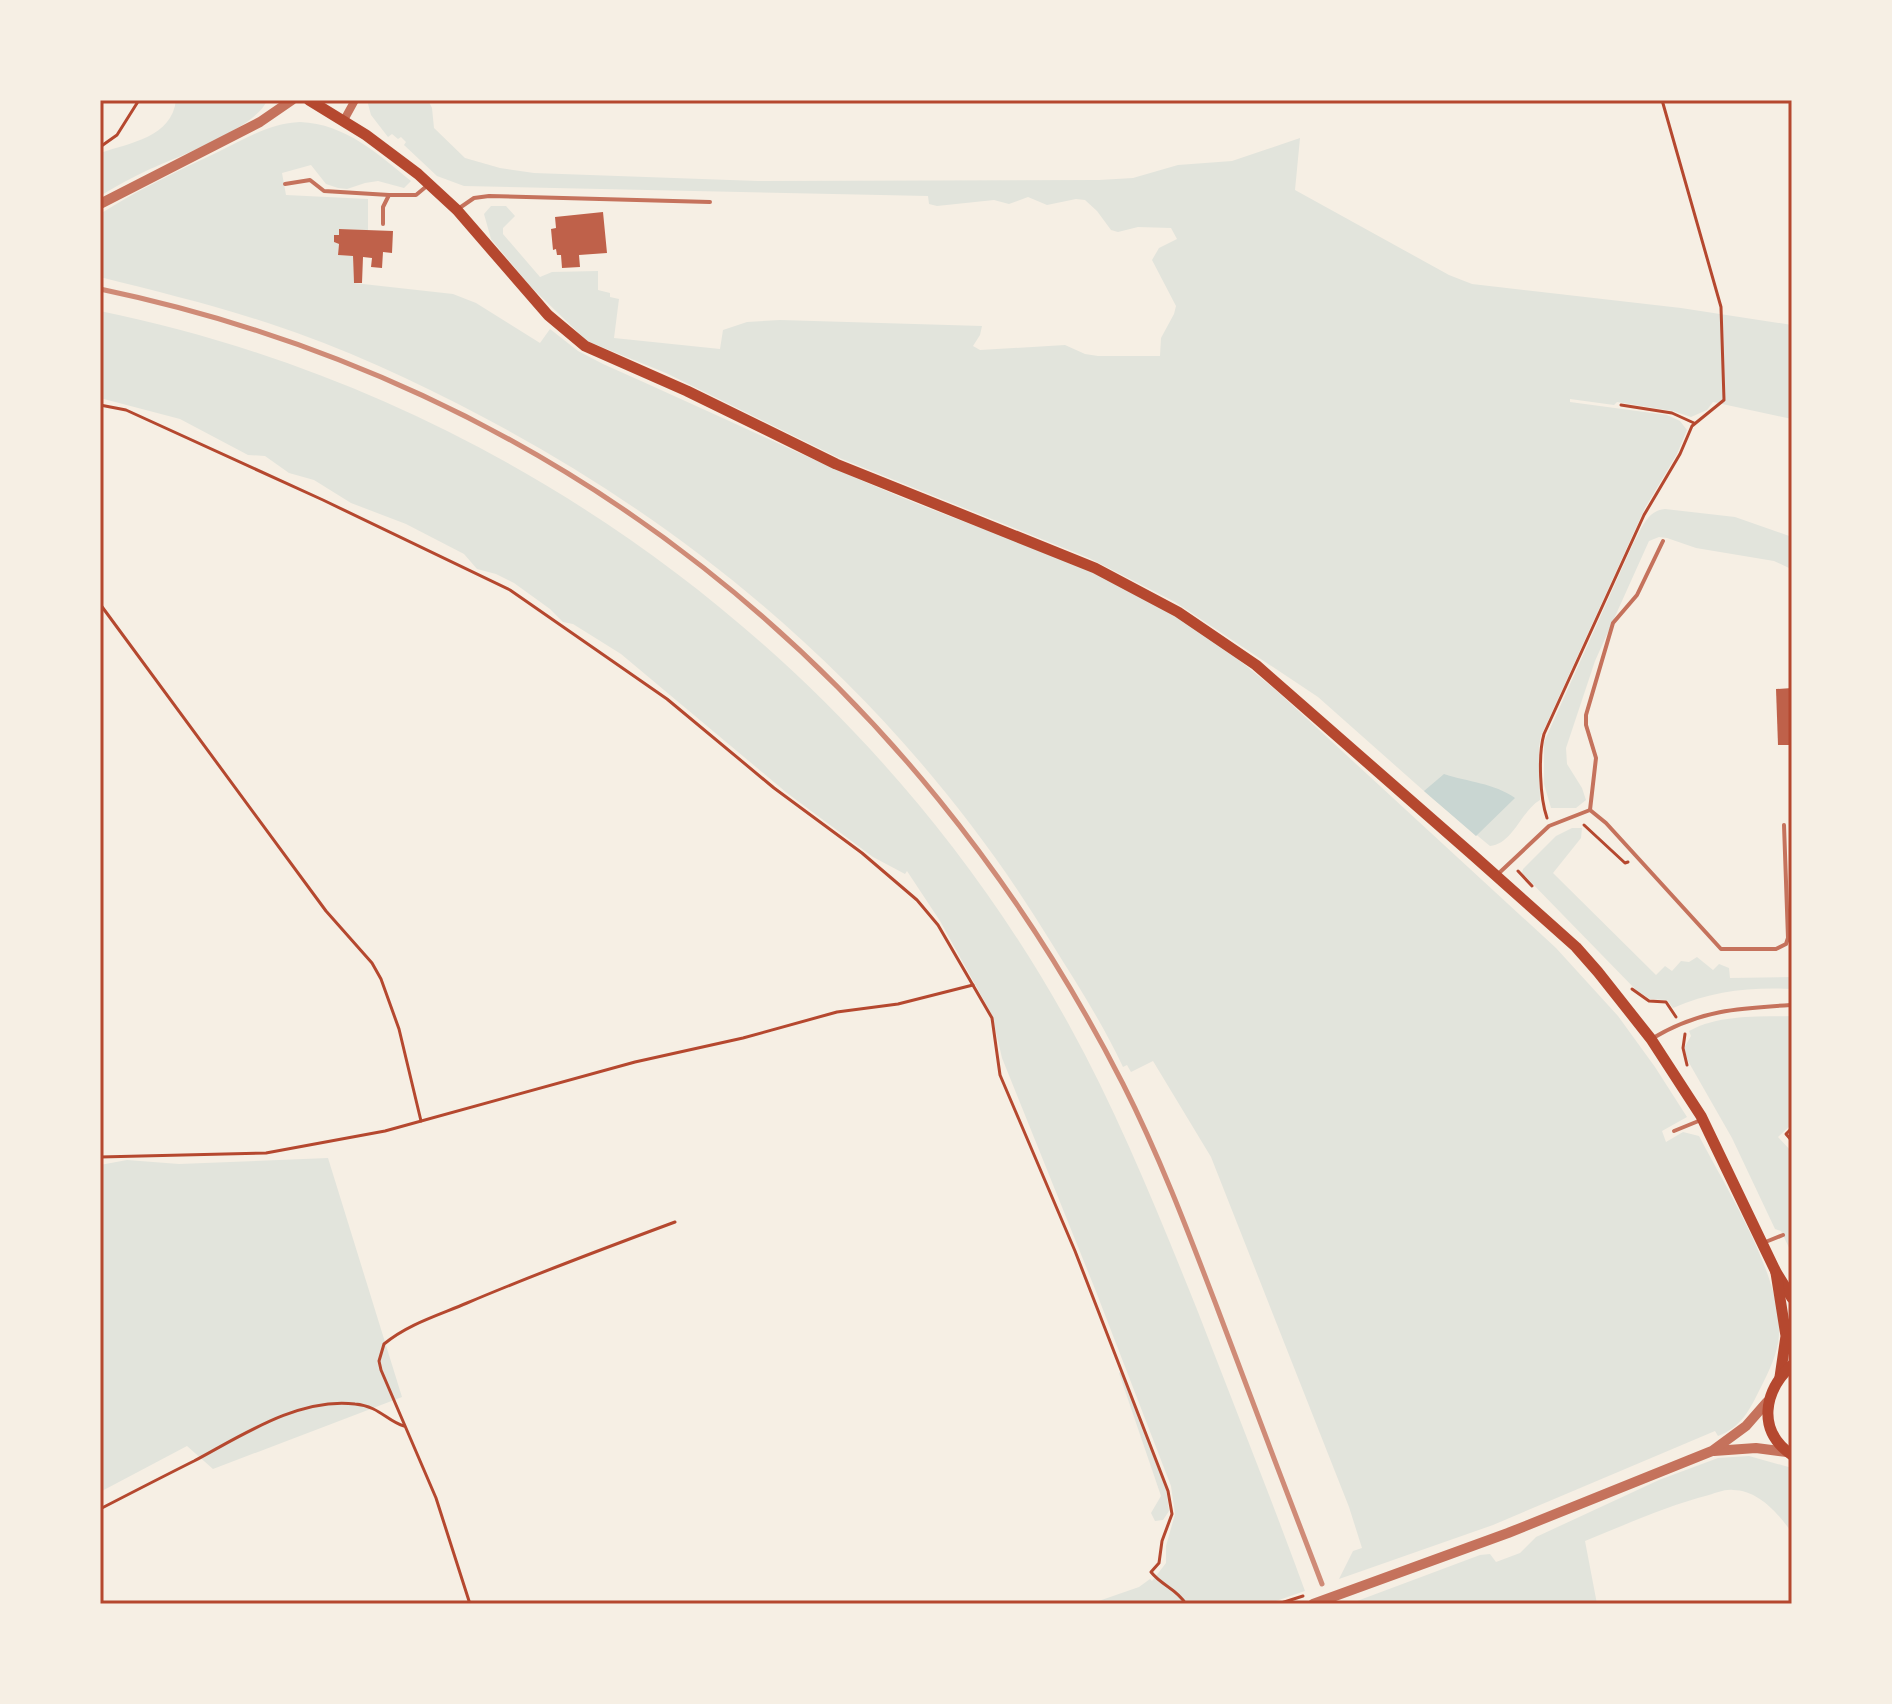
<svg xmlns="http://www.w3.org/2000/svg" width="1892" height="1704" font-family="Ubuntu,sans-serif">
	<rect width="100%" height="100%" fill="#f6efe4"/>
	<g fill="#e2e4dc">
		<path d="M176,100H267C258,127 177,157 150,169C133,177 116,186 100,196V153C130,143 172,137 176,100Z"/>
		<path d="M367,100H428L432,108L434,128L465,158L500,168L534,173L758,181L1099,180L1133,178L1178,165L1232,161L1300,138L1295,190L1449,275L1472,284L1681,308L1792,325V419L1713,402L1707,410L1691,417L1673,411L1617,402L1614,405L1570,399V402L1667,415L1680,421L1687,430L1677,454L1645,508L1541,736L1539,747L1540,800C1521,811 1513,844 1490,846L1433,799L1318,697L1175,602L1089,558L837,457L666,373L587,341L530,286L491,239L484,214L491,206H506L515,216L503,228V234L540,277L552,272L598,271V290L610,293V297L619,299L614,338L720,349L723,330L747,322L780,320L982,326L980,335L973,346L980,350L1065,345L1085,354L1098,356H1160L1161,338L1174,314L1176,306L1152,260L1159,248L1177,239L1171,228L1138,227L1118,232L1111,230L1097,211L1085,200L1076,199L1047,205L1028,197L1009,204L994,200L937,206L929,204L928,196L464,186L437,176L404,145L406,142L401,137L398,139L392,134L388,137L371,115Z"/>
		<path d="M300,122C346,124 378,154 411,181L404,188L378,181L365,183L347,189L338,188L326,184L311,165L282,173L286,195L368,199V230L339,229V235H334V242L339,244L338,255L353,256L354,283L453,294L476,303L540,343L550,329L578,351L603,364C703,408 802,456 903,498C991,534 1085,561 1167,610C1207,634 1244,663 1279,693L1556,948L1618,1016L1655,1067L1687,1117L1662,1131L1666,1142L1683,1132L1699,1136C1726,1188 1782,1276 1779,1335C1778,1353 1769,1371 1761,1387C1750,1409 1742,1427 1718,1436L1715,1431L1493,1525L1339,1579L1353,1551L1362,1548L1349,1507L1211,1157L1153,1061L1131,1072L1127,1065L1123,1067C1102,1022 1075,981 1049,939C912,715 715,539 483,417C415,381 342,347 268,323C213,305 156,291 100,277V214C138,190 177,171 218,152C244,139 271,123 300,122Z"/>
		<path d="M100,311C507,394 867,660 1068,1023C1119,1115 1159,1215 1198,1312C1234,1405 1271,1498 1305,1591L1267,1604H1090L1139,1587L1150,1579L1152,1581L1166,1563V1546L1175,1514L1171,1486L1095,1289L1002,1058L992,1015L940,921L907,871L905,874L873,857L787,793L621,654L573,624L563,622L550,609L514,583L496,574L477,569L464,554L406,524L351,503L314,480L289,473L265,456L248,455L180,419L100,398Z"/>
		<path d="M1665,509L1735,517L1792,537V583L1789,568L1774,561L1696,548L1667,538L1659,537L1649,541L1595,661L1566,748L1567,764L1582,788L1586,800L1576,808H1551L1544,784V742L1633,544C1641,530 1647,510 1665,509Z"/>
		<path d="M1572,828H1582L1581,838L1553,873L1656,975L1665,966L1672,971L1681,961L1689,962L1697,957L1713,970L1719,964L1729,968L1730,978L1792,977V989C1750,987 1712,991 1673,1008L1667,1000L1650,999L1637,991L1522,873L1523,869L1556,836Z"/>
		<path d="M1792,1016V1124L1778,1137L1792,1152V1254L1781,1231L1775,1229L1732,1138L1688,1061L1684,1048L1691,1036L1689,1031C1720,1014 1758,1017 1792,1016Z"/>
		<polygon points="328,1158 402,1397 213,1469 187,1446 100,1492 100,1165 127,1160 179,1164"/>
		<polygon points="1121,1372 1166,1488 1169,1511 1163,1520 1155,1521 1151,1513 1161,1496 1119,1373"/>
		<path d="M1749,1456L1792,1468V1533C1779,1514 1758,1490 1733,1490C1725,1489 1716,1493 1709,1495C1666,1506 1625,1525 1585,1541L1597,1604H1349L1480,1555L1490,1554L1496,1562L1520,1553L1536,1537L1659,1480L1718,1458Z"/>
	</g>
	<path fill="#c9d6d2" d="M1444,774C1468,782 1494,783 1515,798L1476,836L1424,791Z"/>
	<g fill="#bf614a">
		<polygon points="603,212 607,253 579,255 580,267 562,268 561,255 557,255 556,249 553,250 551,229 556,228 555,217"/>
		<polygon points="339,229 393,231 392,253 383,252 382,268 371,267 372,258 363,257 362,283 354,283 353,256 338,255 339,244 334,242 334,235 339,235"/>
		<polygon points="1792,688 1792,745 1778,745 1776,689"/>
	</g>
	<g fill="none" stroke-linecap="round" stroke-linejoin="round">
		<g stroke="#b5482f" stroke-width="3">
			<polyline points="100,147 117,135 139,100"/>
			<path d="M100,405L126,410L323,500L510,590L667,699L774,788L862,853L917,900L938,925L992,1018L1000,1075L1075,1251L1168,1491L1172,1514L1162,1541L1159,1563L1151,1572C1162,1586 1176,1588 1186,1604"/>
			<polyline points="1621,405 1672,413 1694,423"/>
			<polyline points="100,604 326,911 372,963 381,979 399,1029 421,1121"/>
			<path d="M1547,818C1540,798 1538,755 1544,734L1644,515L1680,454L1692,426L1724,400L1721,307L1662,100"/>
			<polyline points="1584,825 1625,863 1628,862"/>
			<polyline points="1518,871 1532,886"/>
			<polyline points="1632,989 1649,1001 1666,1002 1676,1017"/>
			<polyline points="1685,1034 1683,1048 1687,1065"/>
			<polyline points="1792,1128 1786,1134 1792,1141"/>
			<polyline points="100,1157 266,1153 385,1131 635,1062 743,1038 837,1012 898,1004 973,985"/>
			<path d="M100,1509C131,1493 162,1477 194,1461C241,1436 299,1397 355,1404C379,1406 388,1422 404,1426"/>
			<path d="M470,1604L436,1498L381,1370L379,1361L384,1344C408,1324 439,1315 467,1303C535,1274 605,1248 675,1222"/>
			<polyline points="1278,1604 1303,1596"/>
		</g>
		<g stroke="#c5725c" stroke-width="4">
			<polyline points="285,184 310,180 324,191 389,195"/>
			<polyline points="458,209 474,198 489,196 710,202"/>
			<polyline points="383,224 383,207 389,195 416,195 428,185"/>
			<polyline points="1590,810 1596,758 1586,725 1586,715 1613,623 1637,595 1663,541"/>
			<polyline points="1498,874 1549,826 1590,810 1606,823 1721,949 1776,949 1786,944 1788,938 1784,825"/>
			<path d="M1653,1038C1700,1010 1739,1008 1792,1005"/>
			<polyline points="1674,1131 1701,1120"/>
			<polyline points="1763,1243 1783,1235"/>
		</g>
		<polyline stroke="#c5725c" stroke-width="8" points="344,120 355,100"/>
		<g stroke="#c5725c" stroke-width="10">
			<polyline points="100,204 260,122 292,100"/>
			<polyline points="1714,1451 1756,1448 1787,1452"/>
			<polyline points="1313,1604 1508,1533 1712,1451 1746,1426 1767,1402"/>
		</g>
		<g stroke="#b5482f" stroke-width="11">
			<polyline points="309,100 366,135 418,174 457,210 548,315 585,346 687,391 836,464 1095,568 1178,612 1256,665 1474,856 1576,947 1598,972 1651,1039 1701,1116 1776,1272 1792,1298"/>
			<polyline points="1776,1273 1786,1336 1780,1377"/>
			<path d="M1792,1365C1764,1391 1756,1430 1792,1455"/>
		</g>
		<path stroke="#cf8b77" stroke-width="5" d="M100,289C555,384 913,672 1123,1084C1160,1157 1189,1234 1218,1310C1252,1401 1287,1493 1322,1584"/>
	</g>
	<rect width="1892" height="1704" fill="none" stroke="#f6efe4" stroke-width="204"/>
	<rect x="102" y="102" width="1688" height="1500" fill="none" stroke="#b5482f" stroke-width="3"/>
</svg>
